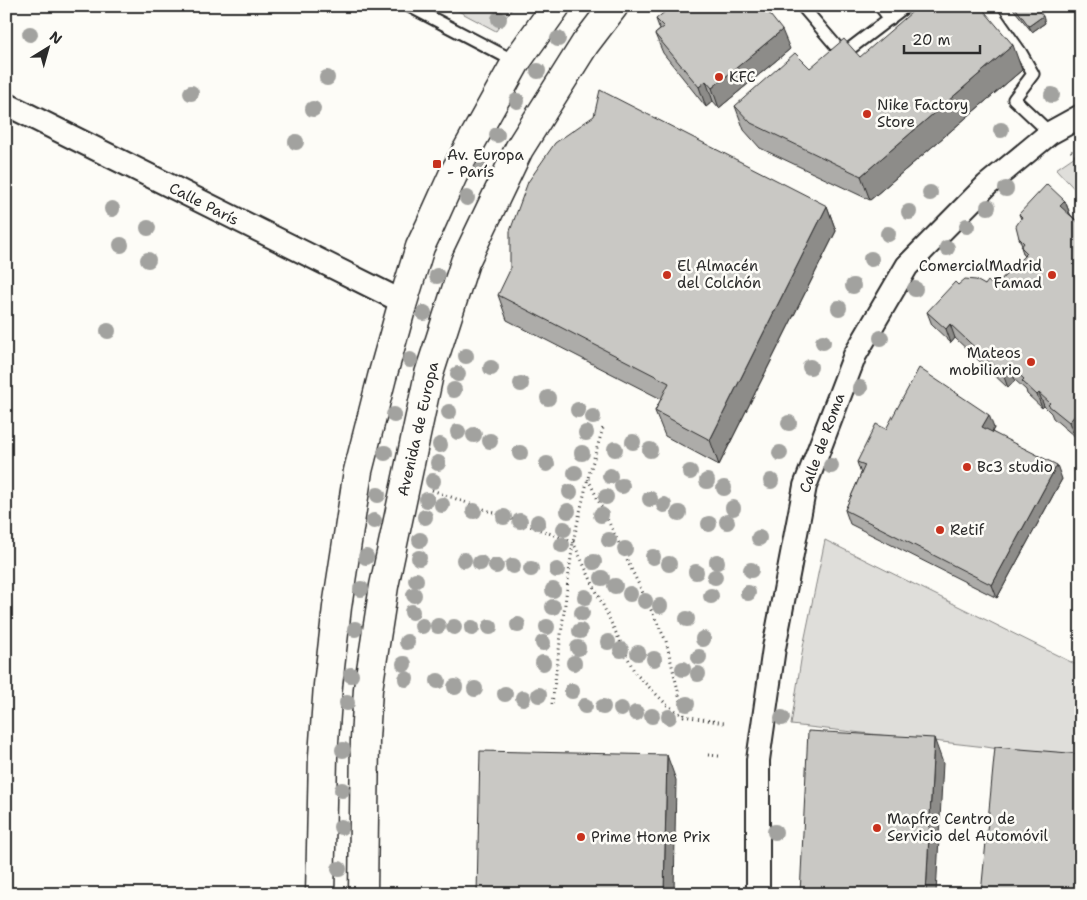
<svg xmlns="http://www.w3.org/2000/svg" width="1087" height="900" font-family="'Shantell Sans',sans-serif">
	<rect width="100%" height="100%" fill="#fdfcf7"/>
	<filter id="ink" filterUnits="userSpaceOnUse"><feTurbulence type="fractalNoise" baseFrequency=".02" numOctaves="2"/><feDisplacementMap in="SourceGraphic" scale="10" xChannelSelector="R" yChannelSelector="G"/><feConvolveMatrix kernelMatrix="1 2 1 2 8 2 1 2 1" color-interpolation-filters="sRGB"/></filter>
	<g filter="url(#ink)">
		<g fill="#dfdeda" stroke="#858482">
			<polygon points="449,6 514,6 496,31"/>
			<polygon points="1081,152 1081,196 1056,169"/>
			<polygon points="825,540 1081,667 1081,763 986,747 791,725 803,647"/>
		</g>
		<g fill="none" stroke-linecap="round" stroke-linejoin="round">
			<defs>
				<g id="lane">
					<polyline points="409,6 516,62"/>
					<polyline points="802,6 843,54 906,6"/>
					<polyline points="880,6 890,19"/>
					<polyline points="988,6 1021,53 1033,74 1014,99 1050,133"/>
				</g>
				<g id="street">
					<polyline points="6,104 403,302"/>
					<polyline points="758,894 758,760 774,648 805,486 855,355 907,266 987,185 1050,133 1081,116"/>
				</g>
				<g id="secondary">
					<polyline points="320,894 323,756 328,685 337,607 358,471 382,377 403,302 420,247 430,226 453,175 516,62 556,6"/>
					<polyline points="363,894 365,739 368,689 384,586 429,374 465,262 519,149 585,44 614,6"/>
				</g>
			</defs>
			<use href="#lane" stroke="#2b2b2b" stroke-width="15"/>
			<use href="#street" stroke="#2b2b2b" stroke-width="26"/>
			<use href="#secondary" stroke="#2b2b2b" stroke-width="31"/>
			<g stroke="#2b2b2b" stroke-width="3" stroke-dasharray="1 4" stroke-linecap="butt">
				<polyline points="1071,151 1081,160"/>
				<polyline points="588,479 666,641 684,715"/>
				<polyline points="432,490 573,542 635,673 667,705 684,716 724,723"/>
				<polyline points="552,704 573,542 588,478 603,428"/>
				<polyline points="708,755 719,756"/>
			</g>
			<use href="#lane" stroke="#fdfcf7" stroke-width="11"/>
			<use href="#street" stroke="#fdfcf7" stroke-width="22"/>
			<use href="#secondary" stroke="#fdfcf7" stroke-width="28"/>
		</g>
		<g fill="#a2a29f">
			<circle cx="499" cy="19" r="8"/>
			<circle cx="30" cy="34" r="8"/>
			<circle cx="558" cy="39" r="8"/>
			<circle cx="538" cy="71" r="8"/>
			<circle cx="327" cy="78" r="8"/>
			<circle cx="191" cy="93" r="8"/>
			<circle cx="1052" cy="95" r="8"/>
			<circle cx="517" cy="101" r="8"/>
			<circle cx="313" cy="109" r="8"/>
			<circle cx="1001" cy="130" r="8"/>
			<circle cx="497" cy="135" r="8"/>
			<circle cx="296" cy="142" r="8"/>
			<circle cx="482" cy="170" r="8"/>
			<circle cx="1006" cy="189" r="8"/>
			<circle cx="930" cy="193" r="8"/>
			<circle cx="467" cy="198" r="8"/>
			<circle cx="988" cy="207" r="8"/>
			<circle cx="112" cy="209" r="8"/>
			<circle cx="909" cy="212" r="8"/>
			<circle cx="967" cy="226" r="8"/>
			<circle cx="148" cy="228" r="8"/>
			<circle cx="888" cy="234" r="8"/>
			<circle cx="121" cy="245" r="8"/>
			<circle cx="947" cy="248" r="8"/>
			<circle cx="871" cy="259" r="8"/>
			<circle cx="148" cy="260" r="8"/>
			<circle cx="437" cy="276" r="8"/>
			<circle cx="853" cy="286" r="8"/>
			<circle cx="915" cy="289" r="8"/>
			<circle cx="839" cy="308" r="8"/>
			<circle cx="424" cy="313" r="8"/>
			<circle cx="108" cy="331" r="8"/>
			<circle cx="881" cy="338" r="8"/>
			<circle cx="823" cy="342" r="8"/>
			<circle cx="466" cy="356" r="8"/>
			<circle cx="410" cy="360" r="8"/>
			<circle cx="810" cy="367" r="8"/>
			<circle cx="491" cy="368" r="8"/>
			<circle cx="458" cy="374" r="8"/>
			<circle cx="521" cy="384" r="8"/>
			<circle cx="860" cy="388" r="8"/>
			<circle cx="454" cy="390" r="8"/>
			<circle cx="548" cy="398" r="8"/>
			<circle cx="578" cy="410" r="8"/>
			<circle cx="449" cy="412" r="8"/>
			<circle cx="394" cy="415" r="8"/>
			<circle cx="593" cy="417" r="8"/>
			<circle cx="789" cy="423" r="8"/>
			<circle cx="458" cy="432" r="8"/>
			<circle cx="586" cy="433" r="8"/>
			<circle cx="474" cy="435" r="8"/>
			<circle cx="490" cy="441" r="8"/>
			<circle cx="633" cy="442" r="8"/>
			<circle cx="440" cy="445" r="8"/>
			<circle cx="615" cy="449" r="8"/>
			<circle cx="650" cy="450" r="8"/>
			<circle cx="385" cy="453" r="8"/>
			<circle cx="520" cy="453" r="8"/>
			<circle cx="582" cy="453" r="8"/>
			<circle cx="780" cy="453" r="8"/>
			<circle cx="438" cy="463" r="8"/>
			<circle cx="547" cy="464" r="8"/>
			<circle cx="831" cy="466" r="8"/>
			<circle cx="690" cy="472" r="8"/>
			<circle cx="575" cy="473" r="8"/>
			<circle cx="610" cy="476" r="8"/>
			<circle cx="433" cy="481" r="8"/>
			<circle cx="707" cy="481" r="8"/>
			<circle cx="771" cy="481" r="8"/>
			<circle cx="622" cy="486" r="8"/>
			<circle cx="724" cy="488" r="8"/>
			<circle cx="570" cy="492" r="8"/>
			<circle cx="378" cy="495" r="8"/>
			<circle cx="606" cy="497" r="8"/>
			<circle cx="650" cy="499" r="8"/>
			<circle cx="427" cy="500" r="8"/>
			<circle cx="442" cy="505" r="8"/>
			<circle cx="664" cy="505" r="8"/>
			<circle cx="733" cy="508" r="8"/>
			<circle cx="474" cy="511" r="8"/>
			<circle cx="568" cy="511" r="8"/>
			<circle cx="679" cy="513" r="8"/>
			<circle cx="601" cy="515" r="8"/>
			<circle cx="425" cy="517" r="8"/>
			<circle cx="504" cy="517" r="8"/>
			<circle cx="374" cy="521" r="8"/>
			<circle cx="520" cy="521" r="8"/>
			<circle cx="538" cy="522" r="8"/>
			<circle cx="727" cy="522" r="8"/>
			<circle cx="709" cy="524" r="8"/>
			<circle cx="564" cy="529" r="8"/>
			<circle cx="759" cy="538" r="8"/>
			<circle cx="420" cy="540" r="8"/>
			<circle cx="609" cy="540" r="8"/>
			<circle cx="562" cy="545" r="8"/>
			<circle cx="625" cy="549" r="8"/>
			<circle cx="366" cy="557" r="8"/>
			<circle cx="653" cy="557" r="8"/>
			<circle cx="419" cy="558" r="8"/>
			<circle cx="464" cy="560" r="8"/>
			<circle cx="594" cy="562" r="8"/>
			<circle cx="717" cy="562" r="8"/>
			<circle cx="480" cy="563" r="8"/>
			<circle cx="669" cy="564" r="8"/>
			<circle cx="496" cy="566" r="8"/>
			<circle cx="513" cy="566" r="8"/>
			<circle cx="531" cy="569" r="8"/>
			<circle cx="557" cy="570" r="8"/>
			<circle cx="751" cy="570" r="8"/>
			<circle cx="696" cy="572" r="8"/>
			<circle cx="715" cy="577" r="8"/>
			<circle cx="602" cy="578" r="8"/>
			<circle cx="416" cy="580" r="8"/>
			<circle cx="615" cy="586" r="8"/>
			<circle cx="361" cy="589" r="8"/>
			<circle cx="553" cy="590" r="8"/>
			<circle cx="748" cy="593" r="8"/>
			<circle cx="630" cy="594" r="8"/>
			<circle cx="414" cy="595" r="8"/>
			<circle cx="711" cy="596" r="8"/>
			<circle cx="585" cy="597" r="8"/>
			<circle cx="645" cy="601" r="8"/>
			<circle cx="660" cy="606" r="8"/>
			<circle cx="553" cy="607" r="8"/>
			<circle cx="412" cy="612" r="8"/>
			<circle cx="582" cy="613" r="8"/>
			<circle cx="687" cy="619" r="8"/>
			<circle cx="518" cy="625" r="8"/>
			<circle cx="422" cy="626" r="8"/>
			<circle cx="438" cy="626" r="8"/>
			<circle cx="454" cy="627" r="8"/>
			<circle cx="490" cy="627" r="8"/>
			<circle cx="547" cy="627" r="8"/>
			<circle cx="472" cy="628" r="8"/>
			<circle cx="355" cy="629" r="8"/>
			<circle cx="580" cy="631" r="8"/>
			<circle cx="703" cy="639" r="8"/>
			<circle cx="407" cy="642" r="8"/>
			<circle cx="608" cy="642" r="8"/>
			<circle cx="543" cy="643" r="8"/>
			<circle cx="578" cy="648" r="8"/>
			<circle cx="621" cy="650" r="8"/>
			<circle cx="638" cy="653" r="8"/>
			<circle cx="699" cy="657" r="8"/>
			<circle cx="654" cy="659" r="8"/>
			<circle cx="543" cy="663" r="8"/>
			<circle cx="574" cy="663" r="8"/>
			<circle cx="404" cy="664" r="8"/>
			<circle cx="683" cy="669" r="8"/>
			<circle cx="698" cy="674" r="8"/>
			<circle cx="351" cy="675" r="8"/>
			<circle cx="406" cy="679" r="8"/>
			<circle cx="438" cy="681" r="8"/>
			<circle cx="455" cy="687" r="8"/>
			<circle cx="475" cy="689" r="8"/>
			<circle cx="572" cy="691" r="8"/>
			<circle cx="505" cy="694" r="8"/>
			<circle cx="539" cy="695" r="8"/>
			<circle cx="523" cy="698" r="8"/>
			<circle cx="347" cy="703" r="8"/>
			<circle cx="687" cy="704" r="8"/>
			<circle cx="585" cy="706" r="8"/>
			<circle cx="603" cy="707" r="8"/>
			<circle cx="621" cy="709" r="8"/>
			<circle cx="636" cy="713" r="8"/>
			<circle cx="652" cy="716" r="8"/>
			<circle cx="669" cy="717" r="8"/>
			<circle cx="782" cy="718" r="8"/>
			<circle cx="343" cy="750" r="8"/>
			<circle cx="342" cy="790" r="8"/>
			<circle cx="341" cy="827" r="8"/>
			<circle cx="775" cy="832" r="8"/>
			<circle cx="339" cy="869" r="8"/>
		</g>
		<g fill="#adaca9" stroke="#2b2b2b">
			<polygon points="1011,6 1035,6 1045,23 1032,32"/>
			<polygon points="656,19 790,49 719,108 713,101 706,107 663,53 655,34 660,30"/>
			<polygon points="860,57 1022,70 870,200 760,148 744,130 735,106 810,68"/>
			<polygon points="1065,201 1070,214 1081,225 1081,428 1074,436 1053,418 1051,413 1044,406 1042,408 1027,394 1026,390 1015,380 1008,388 955,338 951,343 932,325 927,312 958,285 985,285 994,287 1024,256 1021,247 1022,246 1019,238 1021,219 1019,214"/>
			<polygon points="827,206 836,231 719,465 665,436 655,411 661,399 507,320 498,295"/>
			<polygon points="994,428 992,432 1062,479 997,598 850,524 845,510 861,474 857,462 886,429"/>
		</g>
		<g fill="#8d8c89" stroke="#2b2b2b">
			<polygon points="1043,16 1045,23 1032,32 1029,26"/>
			<polygon points="782,30 790,49 719,108 712,88"/>
			<polygon points="1013,45 1022,70 870,200 861,176"/>
			<polygon points="706,81 713,101 706,107 699,87"/>
			<polygon points="1065,201 1070,214 1065,219 1060,206"/>
			<polygon points="827,206 836,231 719,465 710,440"/>
			<polygon points="950,324 955,338 951,343 946,329"/>
			<polygon points="1010,366 1015,380 1008,388 1003,374"/>
			<polygon points="1039,393 1044,406 1042,408 1037,395"/>
			<polygon points="1081,409 1081,428 1074,436 1069,422"/>
			<polygon points="989,415 994,428 987,440 982,427"/>
			<polygon points="1057,465 1062,479 997,598 992,585"/>
			<polygon points="934,738 943,763 936,894 926,894"/>
			<polygon points="667,755 676,780 674,894 664,894"/>
		</g>
		<g fill="#c9c8c4" stroke="#2b2b2b">
			<polygon points="672,6 763,6 782,30 712,88 706,81 699,87 655,34 664,27 656,19"/>
			<polygon points="919,6 980,6 1013,45 861,176 751,123 735,106 795,53 810,68 844,39 860,57"/>
			<polygon points="1014,6 1035,6 1043,16 1029,26"/>
			<polygon points="600,90 827,206 710,440 655,411 669,383 498,295 510,270 510,231 528,182 555,143 594,116"/>
			<polygon points="1047,184 1065,201 1060,206 1081,225 1081,409 1069,422 1048,405 1050,403 1039,393 1037,395 1022,381 1024,379 1010,366 1003,374 950,324 946,329 927,312 955,282 958,285 965,279 976,280 985,285 988,281 994,287 1027,253 1021,247 1024,243 1019,238 1016,226 1022,217 1019,214"/>
			<polygon points="919,368 989,415 982,427 1057,465 992,585 845,510 865,465 857,462 876,424 886,429"/>
			<polygon points="808,731 934,738 926,894 800,894"/>
			<polygon points="995,747 1081,754 1081,894 981,894"/>
			<polygon points="480,751 667,755 664,894 477,894"/>
		</g>
	</g>
	<g fill="#c8321e" stroke="#fdfcf7" stroke-width="2">
		<circle cx="719" cy="77" r="5"/>
		<circle cx="867" cy="114" r="5"/>
		<rect x="432" y="159" width="10" height="10" rx="2.5"/>
		<circle cx="667" cy="275" r="5"/>
		<circle cx="1052" cy="275" r="5"/>
		<circle cx="1031" cy="362" r="5"/>
		<circle cx="967" cy="467" r="5"/>
		<circle cx="940" cy="530" r="5"/>
		<circle cx="877" cy="828" r="5"/>
		<circle cx="581" cy="837" r="5"/>
	</g>
	<g text-anchor="middle" dominant-baseline="central" stroke-width="5" stroke-linejoin="round" paint-order="stroke">
		<g font-size="15" fill="#2b2b2b" stroke="#fdfcf7" text-anchor="start">
			<text x="729" y="77">KFC</text>
			<text x="877" y="105">Nike Factory<tspan x="877" dy="17">Store</tspan></text>
			<text x="447" y="155">Av. Europa<tspan x="447" dy="17">- París</tspan></text>
			<text x="677" y="266">El Almacén<tspan x="677" dy="17">del Colchón</tspan></text>
			<text x="1042" y="266" text-anchor="end">ComercialMadrid<tspan x="1042" dy="17">Famad</tspan></text>
			<text x="1021" y="353" text-anchor="end">Mateos<tspan x="1021" dy="17">mobiliario</tspan></text>
			<text x="977" y="467">Bc3 studio</text>
			<text x="950" y="530">Retif</text>
			<text x="887" y="819">Mapfre Centro de<tspan x="887" dy="17">Servicio del Automóvil</tspan></text>
			<text x="591" y="837">Prime Home Prix</text>
		</g>
		<g font-size="15" fill="#2b2b2b" stroke="#fdfcf7">
			<text transform="translate(204 204) rotate(27)">Calle París</text>
			<text transform="translate(418 429) rotate(-77)">Avenida de Europa</text>
			<text transform="translate(822 443) rotate(-70)">Calle de Roma</text>
		</g>
	</g>
	<rect width="1087" height="900" fill="none" stroke="#fdfcf7" stroke-width="25"/>
	<rect x="12" y="12" width="1062" height="875" fill="none" stroke="#2b2b2b" stroke-width="2" filter="url(#ink)"/>
	<g transform="translate(48 48) rotate(37)" stroke="#fdfcf7" stroke-width="4" paint-order="stroke">
	<path d="M0-4L9 19L0 12L-9 19Z" fill="#2b2b2b"/>
	<text y="-8" font-size="14" font-weight="bold" text-anchor="middle" fill="#2b2b2b">N</text>
	</g>
	<path d="M904 45v8h76v-8" fill="none" stroke="#2b2b2b" stroke-width="2.5"/>
	<text x="912" y="45" font-size="15" fill="#2b2b2b" stroke="#fdfcf7" stroke-width="4" paint-order="stroke">20 m</text>
</svg>
